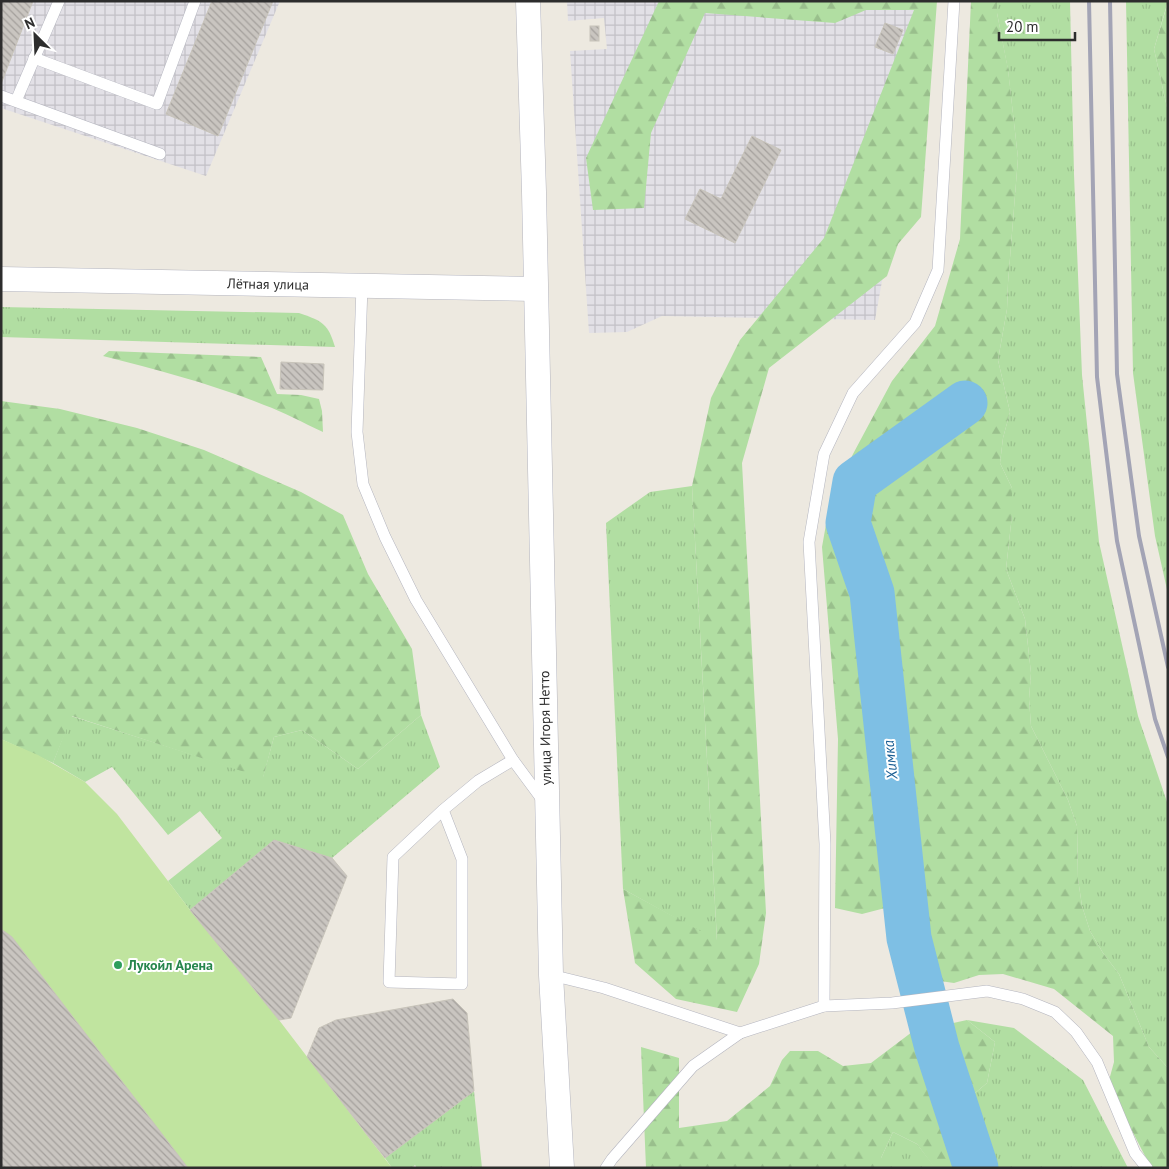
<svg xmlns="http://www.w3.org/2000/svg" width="1169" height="1169" font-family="'PT Sans',sans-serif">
	<defs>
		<pattern id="industrial-grid" width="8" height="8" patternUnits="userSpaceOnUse" patternTransform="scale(1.25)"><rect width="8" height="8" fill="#e2e0e6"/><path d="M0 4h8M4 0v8" fill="none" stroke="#c2c0c6"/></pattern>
		<pattern id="grass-tufts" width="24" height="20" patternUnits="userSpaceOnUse" patternTransform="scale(1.25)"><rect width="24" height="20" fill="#b1dea2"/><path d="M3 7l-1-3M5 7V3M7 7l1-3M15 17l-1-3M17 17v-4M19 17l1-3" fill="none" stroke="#99bf8c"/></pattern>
		<pattern id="forest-firs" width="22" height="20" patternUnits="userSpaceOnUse" patternTransform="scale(1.25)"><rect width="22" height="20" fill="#b1dea2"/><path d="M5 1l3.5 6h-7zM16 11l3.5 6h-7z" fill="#99bf8c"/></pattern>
		<pattern id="building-back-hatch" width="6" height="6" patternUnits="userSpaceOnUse" patternTransform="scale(1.25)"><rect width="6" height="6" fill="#c9c5c0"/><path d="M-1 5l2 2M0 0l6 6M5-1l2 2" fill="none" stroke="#a4a09c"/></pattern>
	</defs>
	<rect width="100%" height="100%" fill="#ede9e0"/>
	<g fill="url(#industrial-grid)">
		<polygon points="1,1 280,1 206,176 1,108"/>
		<polygon points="567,1 914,1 931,9 875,320 662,316 627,332 589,333 570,51 607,49 604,18 568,21"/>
	</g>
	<g fill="url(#grass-tufts)">
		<polygon points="997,1 1070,1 1074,174 1082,375 1099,542 1138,716 1168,805 1168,1068 1149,1047 1119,974 1103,953 1090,931 1082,906 1078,879 1077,826 1068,800 1031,726 1029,699 1031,673 1025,619 1006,569 1012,515 1012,488 1000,463 1003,438 1010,412 998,360 1007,309 1008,283 1018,158 1008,70 997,13"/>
		<polygon points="1126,1 1168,1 1154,49 1168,112 1168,594 1155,536 1133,373"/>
		<path d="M1,307L299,313C323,321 328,324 335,347L1,337Z"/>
		<polygon points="692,486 717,941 623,889 606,523 650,492"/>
		<polygon points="421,715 440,767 332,858 274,840 190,910 168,881 222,838 200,811 168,835 112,767 85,782 53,763 71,716 263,777 274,737 302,730 358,769"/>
		<polygon points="967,1020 1014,1028 1083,1080 1128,1168 961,1168 944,1119 987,1083 995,1042"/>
		<polygon points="474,1091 482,1168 417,1168 415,1165 412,1168 392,1168 385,1158"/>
		<polygon points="893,1132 917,1144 934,1166 940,1168 881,1168 881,1158"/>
	</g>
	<g fill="url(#forest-firs)">
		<polygon points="659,1 937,1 921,217 898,244 887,276 769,368 742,463 766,913 759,964 737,1012 676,999 635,963 623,889 717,940 692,486 711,398 740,340 824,238 914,10 866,10 835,23 705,13 651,133 644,208 593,210 586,158"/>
		<polygon points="971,1 997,1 997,13 1008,69 1018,158 1008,283 1007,309 998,360 1010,412 1003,438 1000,463 1012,488 1012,515 1006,569 1025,619 1031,673 1029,699 1031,726 1068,800 1077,826 1078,879 1082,906 1090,931 1103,953 1119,974 1149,1047 1168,1068 1168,1168 1152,1168 1144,1154 1108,1084 1114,1062 1113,1036 1054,989 1003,974 979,975 954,983 926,979 902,966 897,954 899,941 899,913 889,907 862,914 835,908 838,739 822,547 830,502 853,454 892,381 935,326 960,239"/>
		<polygon points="1168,2 1168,112 1154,49"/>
		<path d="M109,351L261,357L277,394L301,395L319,399L322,411L323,432C303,423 284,412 264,405C212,384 158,370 103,356Z"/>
		<polygon points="1,401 60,409 137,428 204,450 301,492 343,515 368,574 412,649 421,715 358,769 302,730 274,737 263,778 72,716 53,763 1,739"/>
		<polygon points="967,1020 995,1042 987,1083 944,1119 961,1168 934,1167 917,1144 893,1132 881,1158 881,1168 646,1168 641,1047 679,1058 679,1128 727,1121 770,1086 782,1060 790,1051 818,1051 843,1066 871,1063 912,1032"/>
	</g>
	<polygon fill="#c0e49f" points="1,739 38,755 85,782 117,814 190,910 279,1020 392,1168 1,1168"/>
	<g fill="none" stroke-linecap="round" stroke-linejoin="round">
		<polyline stroke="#7ebfe4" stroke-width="45" points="965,403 855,482 848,523 872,593 909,938 937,1048 976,1168"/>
	</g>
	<g fill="url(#building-back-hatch)" stroke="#c8c4ba">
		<polygon points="1,1 33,1 1,84"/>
		<polygon points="212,1 273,1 218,136 166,114"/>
		<polygon points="885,23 903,30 893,54 875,47"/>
		<rect x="590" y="26" width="9" height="15"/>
		<polygon points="752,136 781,150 735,243 685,219 700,189 721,199"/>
		<polygon points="281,362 324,364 323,390 280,389"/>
		<polygon points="274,840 332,858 347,876 291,1018 279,1020 190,910"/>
		<polygon points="1,929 12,937 188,1168 1,1168"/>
		<polygon points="453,999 467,1013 474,1091 385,1158 307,1057 319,1028 336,1020"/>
	</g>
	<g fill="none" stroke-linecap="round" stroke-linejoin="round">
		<defs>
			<g id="lane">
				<polyline points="34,58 157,104 195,1"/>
				<polyline points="1,96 160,154"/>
				<polyline points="16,101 59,1"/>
				<polyline points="362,286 357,432 363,484 385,537 416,600 513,760 544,802"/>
				<polyline points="443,810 462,859 462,984 389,982 393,857 443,810 478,781 513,760"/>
				<polyline points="551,975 604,988 740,1033 824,1006 892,1003 987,991 1023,999 1055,1012 1076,1032 1097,1062 1135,1153 1147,1168"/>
				<polyline points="824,1006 825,844 809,542 824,454 853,393 915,323 938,270 954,1"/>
				<polyline points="606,1168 612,1159 693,1066 740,1033"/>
			</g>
			<g id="street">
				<polyline points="528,1 534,192 551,975 562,1168"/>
				<polyline points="1,279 535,289"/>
			</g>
		</defs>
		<use href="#lane" stroke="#b4b5bf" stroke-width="12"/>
		<use href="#street" stroke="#b4b5bf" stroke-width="25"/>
		<use href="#lane" stroke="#fff" stroke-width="11"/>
		<use href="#street" stroke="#fff" stroke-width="24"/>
		<g stroke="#a3a4b5" stroke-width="4">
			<polyline points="1089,1 1097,377 1117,541 1155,719 1168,757"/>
			<polyline points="1110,1 1117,374 1139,536 1168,667"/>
		</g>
	</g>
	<circle fill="#2e9e5b" stroke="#fff" stroke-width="2" cx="118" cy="965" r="5"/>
	<g text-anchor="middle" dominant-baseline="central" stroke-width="4" stroke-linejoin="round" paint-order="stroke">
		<g font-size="14" fill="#2d2d2d" stroke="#fff">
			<text transform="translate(268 284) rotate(1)">Лётная улица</text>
			<text transform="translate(545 728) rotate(-91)">улица Игоря Нетто</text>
		</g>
		<g font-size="14" font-weight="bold" fill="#27864d" stroke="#fff" text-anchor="start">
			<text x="128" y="965">Лукойл Арена</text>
		</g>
		<g font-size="15" font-style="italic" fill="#1a5e93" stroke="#fff">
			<text transform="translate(890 760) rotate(-96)">Химка</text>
		</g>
	</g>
	<rect width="1169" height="1169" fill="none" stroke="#2d2d2d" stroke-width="5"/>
	<g transform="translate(35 35) rotate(336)" stroke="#ffffff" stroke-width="4" paint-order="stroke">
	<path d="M0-4L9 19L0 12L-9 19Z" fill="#2d2d2d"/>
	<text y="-8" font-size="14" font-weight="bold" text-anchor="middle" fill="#2d2d2d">N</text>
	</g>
	<path d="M999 32v8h76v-8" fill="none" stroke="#2d2d2d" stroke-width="2.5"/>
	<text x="1006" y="32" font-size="15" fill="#2d2d2d" stroke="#ffffff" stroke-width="4" paint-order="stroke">20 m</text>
</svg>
